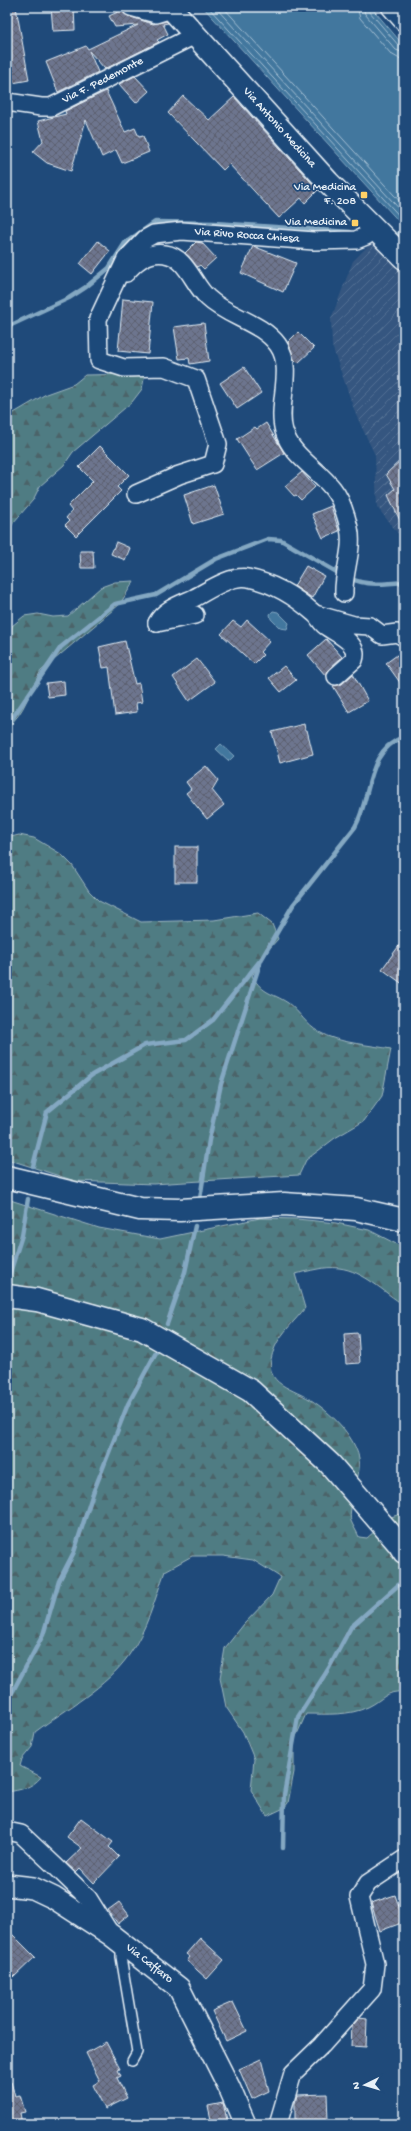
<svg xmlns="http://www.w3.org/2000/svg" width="411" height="2131" font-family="'Gochi Hand',sans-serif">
	<defs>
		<pattern id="industrial-furrows" width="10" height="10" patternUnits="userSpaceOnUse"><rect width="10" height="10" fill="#365780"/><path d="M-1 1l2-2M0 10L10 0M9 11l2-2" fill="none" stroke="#537093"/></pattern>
		<pattern id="forest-firs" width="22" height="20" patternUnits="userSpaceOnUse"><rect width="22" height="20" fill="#507b83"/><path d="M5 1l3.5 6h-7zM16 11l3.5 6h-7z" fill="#4c6469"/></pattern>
		<pattern id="building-cross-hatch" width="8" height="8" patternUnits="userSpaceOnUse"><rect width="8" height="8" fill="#6d758e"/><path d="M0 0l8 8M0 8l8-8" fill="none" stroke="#5b616f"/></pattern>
	</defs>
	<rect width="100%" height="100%" fill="#1f4a7a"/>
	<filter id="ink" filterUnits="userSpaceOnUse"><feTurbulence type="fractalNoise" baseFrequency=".025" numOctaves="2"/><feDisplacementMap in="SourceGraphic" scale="8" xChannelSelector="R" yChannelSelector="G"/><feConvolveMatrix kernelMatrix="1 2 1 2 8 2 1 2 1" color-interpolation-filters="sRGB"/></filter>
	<g filter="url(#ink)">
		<polygon fill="url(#industrial-furrows)" points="372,242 404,271 404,541 377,507 375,455 356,415 332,346 331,319 353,261"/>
		<g fill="url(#forest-firs)" stroke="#9cb6be">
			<polygon points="145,374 142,389 132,402 73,452 64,465 40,486 33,500 13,523 7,536 7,417 46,394 74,384 85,375"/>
			<path d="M134,581L120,604L41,671C30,689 25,714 7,727V653L12,626L24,616L38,614L53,617L68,616L101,587L115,582Z"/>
			<path d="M19,835L34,838L61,854L72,865L89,891L99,901L141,922L214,920L258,913L272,924L278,939L268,950L252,976C264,995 271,992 288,1003C300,1012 306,1025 319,1032C337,1043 371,1045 391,1049L382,1096L364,1121L335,1138L306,1160L299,1175L153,1184L75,1181L7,1159V838Z"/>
			<path d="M7,1199L99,1228L160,1239L260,1218L297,1219L336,1223L369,1230L404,1248V1305C383,1292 364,1271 339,1268C324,1266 310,1271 295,1274L305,1308C296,1320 281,1333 275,1347C259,1384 288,1386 311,1400C330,1412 354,1435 359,1458C362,1474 347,1509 351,1521C353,1526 357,1532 359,1537L367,1538L391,1517L404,1513V1692C386,1690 383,1700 368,1707C349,1716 326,1714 306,1714L294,1741V1772L288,1803L284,1808L267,1816L251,1790L254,1759L243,1732L226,1707L220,1678L225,1648L244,1624L272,1595L280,1577L253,1560L223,1556H192L165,1571C155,1599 147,1630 129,1655C106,1688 67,1708 35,1732L32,1747L22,1759L20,1766L41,1777C32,1788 20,1790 7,1792Z"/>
		</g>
		<g fill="#42779e" stroke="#84a8c2">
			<polygon points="203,7 371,7 404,46 404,227"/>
			<polygon points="273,611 278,612 289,623 287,629 280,628 271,619 270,614"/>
			<polygon points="221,744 234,756 229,761 216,749"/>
		</g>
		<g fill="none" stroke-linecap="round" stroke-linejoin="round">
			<g stroke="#a6c0d4" stroke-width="1">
				<polyline points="208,7 404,221"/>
				<polyline points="215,7 404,214"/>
				<polyline points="223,7 404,206"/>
				<polyline points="357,7 360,18 391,54 398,58 404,59"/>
				<polyline points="363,7 365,14 396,50 404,53"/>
				<polyline points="368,7 369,11 399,46 404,48"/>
			</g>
			<g stroke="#84a8c2" stroke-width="4.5">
				<polyline points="397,234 404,233"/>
				<polyline points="7,327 69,298 86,287 109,268 125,243 155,222 214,223 350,232"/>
				<path d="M349,578C366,586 385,584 404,582"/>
				<polyline points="7,726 61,647 115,604 156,595 216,559 268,539 281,540 342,575"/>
				<polyline points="33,1166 47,1112 92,1075 145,1045 186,1040 213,1020 259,962"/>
				<path d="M200,1199L209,1140L221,1084L261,960L293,905L355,827C372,798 365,750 404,737"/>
				<polyline points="8,1279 22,1235 28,1199"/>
				<polyline points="167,1324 185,1272 195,1226"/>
				<polyline points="7,1702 43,1635 59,1581 74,1552 93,1493 128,1404 159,1347"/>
				<polyline points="283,1848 284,1795 298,1717 329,1668 351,1627 404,1580"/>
			</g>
		</g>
		<g fill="url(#building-cross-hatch)" stroke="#e8f1f8">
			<polygon points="7,7 16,7 29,80 7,84"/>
			<polygon points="51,7 74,7 75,30 53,31"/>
			<polygon points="122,10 128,16 153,24 166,21 168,23 163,24 168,34 157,40 159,42 105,69 89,51 98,72 58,92 46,62 86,46 88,49 138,25 115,27 109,16"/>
			<polygon points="135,76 149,91 136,103 119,84"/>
			<polygon points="106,91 125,132 135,128 139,137 143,136 149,152 122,163 116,150 102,157 86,120 71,171 47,163 33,152 43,141 38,121 66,114 65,111"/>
			<polygon points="183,96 209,120 234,97 318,190 305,203 301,198 279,218 229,164 223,170 168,113"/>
			<polygon points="98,241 110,251 92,274 80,264"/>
			<polygon points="196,242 202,243 216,258 204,269 200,265 197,267 185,253"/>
			<polygon points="253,246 296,263 283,292 241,273"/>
			<polygon points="123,299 153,302 148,354 118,351"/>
			<polygon points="204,323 209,361 190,364 189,358 179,359 174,327"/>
			<polygon points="298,332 314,348 298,363 294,359 288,342"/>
			<polygon points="244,367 261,393 237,409 220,383"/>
			<polygon points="266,423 284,453 257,470 237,439 255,427 257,429"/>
			<polygon points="100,446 129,475 117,487 121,491 76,536 65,525 69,521 66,518 72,511 68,506 93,481 79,467"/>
			<polygon points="404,457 404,529 388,495 395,489 386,474"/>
			<polygon points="302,472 315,487 301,500 296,495 294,496 285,486"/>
			<polygon points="214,485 224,514 193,524 184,495"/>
			<polygon points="331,506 339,531 323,538 312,514"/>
			<polygon points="116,542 130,548 125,560 111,554"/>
			<polygon points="80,551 93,551 94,568 81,568"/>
			<polygon points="306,566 324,576 312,598 294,586"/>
			<polygon points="247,620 270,641 260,652 263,655 254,664 221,634 233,621 241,627"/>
			<polygon points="326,639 342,657 329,669 326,676 308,655"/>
			<polygon points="125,641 135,684 139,683 142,702 136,703 137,712 115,715 109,667 103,668 99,647"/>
			<polygon points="404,650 404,688 386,663"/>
			<polygon points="197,659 215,682 189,701 173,677"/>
			<polygon points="284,666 296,680 281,692 269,678"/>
			<polygon points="353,674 368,701 349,712 333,686 342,684"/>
			<polygon points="64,681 65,695 48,697 46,683"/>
			<polygon points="304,724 305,730 307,730 313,754 280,763 272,732"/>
			<polygon points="206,766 218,780 212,790 224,805 207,819 186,793 191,789 186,782"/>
			<rect x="175" y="847" width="22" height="35"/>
			<polygon points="404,939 404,985 382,969"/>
			<polygon points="358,1333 360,1363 346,1364 344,1334"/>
			<polygon points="81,1818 113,1842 109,1847 119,1857 94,1883 80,1868 76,1872 66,1863 82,1848 67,1837"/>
			<polygon points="395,1895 404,1922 380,1931 371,1903"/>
			<polygon points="119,1902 129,1915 118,1924 108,1910"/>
			<polygon points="7,1929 35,1957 14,1977 7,1970"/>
			<polygon points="200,1938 224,1960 207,1979 187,1961 190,1957 186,1954"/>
			<polygon points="233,2002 247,2031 226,2041 212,2011"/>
			<polygon points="359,2018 367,2019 366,2047 351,2046 352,2026"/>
			<polygon points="106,2042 120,2069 118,2070 121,2076 117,2078 127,2098 105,2109 93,2085 100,2081 86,2053"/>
			<polygon points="261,2059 269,2091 252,2099 239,2069"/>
			<polygon points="7,2082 11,2082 15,2096 20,2095 25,2112 20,2113 22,2124 7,2124"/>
			<polygon points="327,2094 328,2121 295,2122 295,2103 297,2095"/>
			<polygon points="223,2103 228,2124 212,2124 208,2106"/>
		</g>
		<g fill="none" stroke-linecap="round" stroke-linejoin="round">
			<defs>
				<polyline id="service" points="121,1945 121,1957 137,2052 132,2061"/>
				<g id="minor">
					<polyline points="131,7 156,14 172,9"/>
					<polyline points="390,7 404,23"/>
					<polyline points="7,102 41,107 51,107 195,35"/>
					<path d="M126,273C135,262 149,251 165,254C187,257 193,285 208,298C228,317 261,322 278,345C295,369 276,405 284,431C291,456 318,469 333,489C341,499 346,515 349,528C354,549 343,572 344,593"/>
					<polyline points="136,494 179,475 213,464 218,444 196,379 164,367 124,368 99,360 98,319 126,259 145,239 154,234 182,231 314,241 356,240 366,236 374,229"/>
					<polyline points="319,615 354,625 370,626 382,635 397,633 404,637"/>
					<path d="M157,623C164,609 181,604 194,598C209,590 231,575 248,578C274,583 296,597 315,614C320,618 321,624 327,627C337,634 360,643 354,660L336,676"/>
					<polyline points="157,623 195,615"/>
					<polyline points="7,1831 21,1834 54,1865 88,1898 110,1933"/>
					<polyline points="278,2124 293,2073 322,2045 372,1989 375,1964 359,1897 368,1883 404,1859"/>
				</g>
				<polyline id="tertiary" points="7,1885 33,1888 54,1898 111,1935 179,1988 229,2087 245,2124"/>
				<polyline id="secondary" points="170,7 328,182 404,258"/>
				<g id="motorway">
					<polyline points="7,1177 140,1209 180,1210 284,1204 356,1209 404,1220"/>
					<polyline points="7,1296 37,1300 142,1329 251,1391 330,1464 399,1544 404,1552"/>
				</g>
			</defs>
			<use href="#service" stroke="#e8f1f8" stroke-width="12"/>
			<use href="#minor" stroke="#e8f1f8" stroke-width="20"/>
			<use href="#tertiary" stroke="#e8f1f8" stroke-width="24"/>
			<use href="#secondary" stroke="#e8f1f8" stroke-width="25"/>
			<use href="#motorway" stroke="#e8f1f8" stroke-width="25"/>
			<use href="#service" stroke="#1f4a7a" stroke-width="9"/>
			<use href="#minor" stroke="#1f4a7a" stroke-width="17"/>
			<use href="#tertiary" stroke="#1f4a7a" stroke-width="21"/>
			<use href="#secondary" stroke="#1f4a7a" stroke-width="22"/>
			<use href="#motorway" stroke="#1f4a7a" stroke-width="22"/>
		</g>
	</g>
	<g fill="#ffd166" stroke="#1f4a7a" stroke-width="1.5">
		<rect x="360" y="191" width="8" height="8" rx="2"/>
		<rect x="351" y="219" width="8" height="8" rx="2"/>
	</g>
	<g text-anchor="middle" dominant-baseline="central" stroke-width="3.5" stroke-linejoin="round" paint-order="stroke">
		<g font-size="12" fill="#e8f1f8" stroke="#1f4a7a">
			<text transform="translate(103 81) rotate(-27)">Via F. Pedemonte</text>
			<text transform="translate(279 128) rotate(48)">Via Antonio Medicina</text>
			<text transform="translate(247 236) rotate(4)">Via Rivo Rocca Chiesa</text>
			<text transform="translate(149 1964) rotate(38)">Via Caffaro</text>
		</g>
		<g font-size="12" fill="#e8f1f8" stroke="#1f4a7a" text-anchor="end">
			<text x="356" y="188">Via Medicina<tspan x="356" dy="14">F. 208</tspan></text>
			<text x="347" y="223">Via Medicina</text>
		</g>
	</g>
	<rect width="411" height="2131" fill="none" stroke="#1f4a7a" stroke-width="24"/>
	<rect x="12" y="12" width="387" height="2107" fill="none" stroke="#e8f1f8" stroke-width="1.5" filter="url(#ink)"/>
	<g transform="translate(365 2085) rotate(265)" stroke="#1f4a7a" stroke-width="3" paint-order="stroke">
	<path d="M0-3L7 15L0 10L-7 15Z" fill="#e8f1f8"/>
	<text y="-6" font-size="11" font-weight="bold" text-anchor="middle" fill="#e8f1f8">N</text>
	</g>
</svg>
